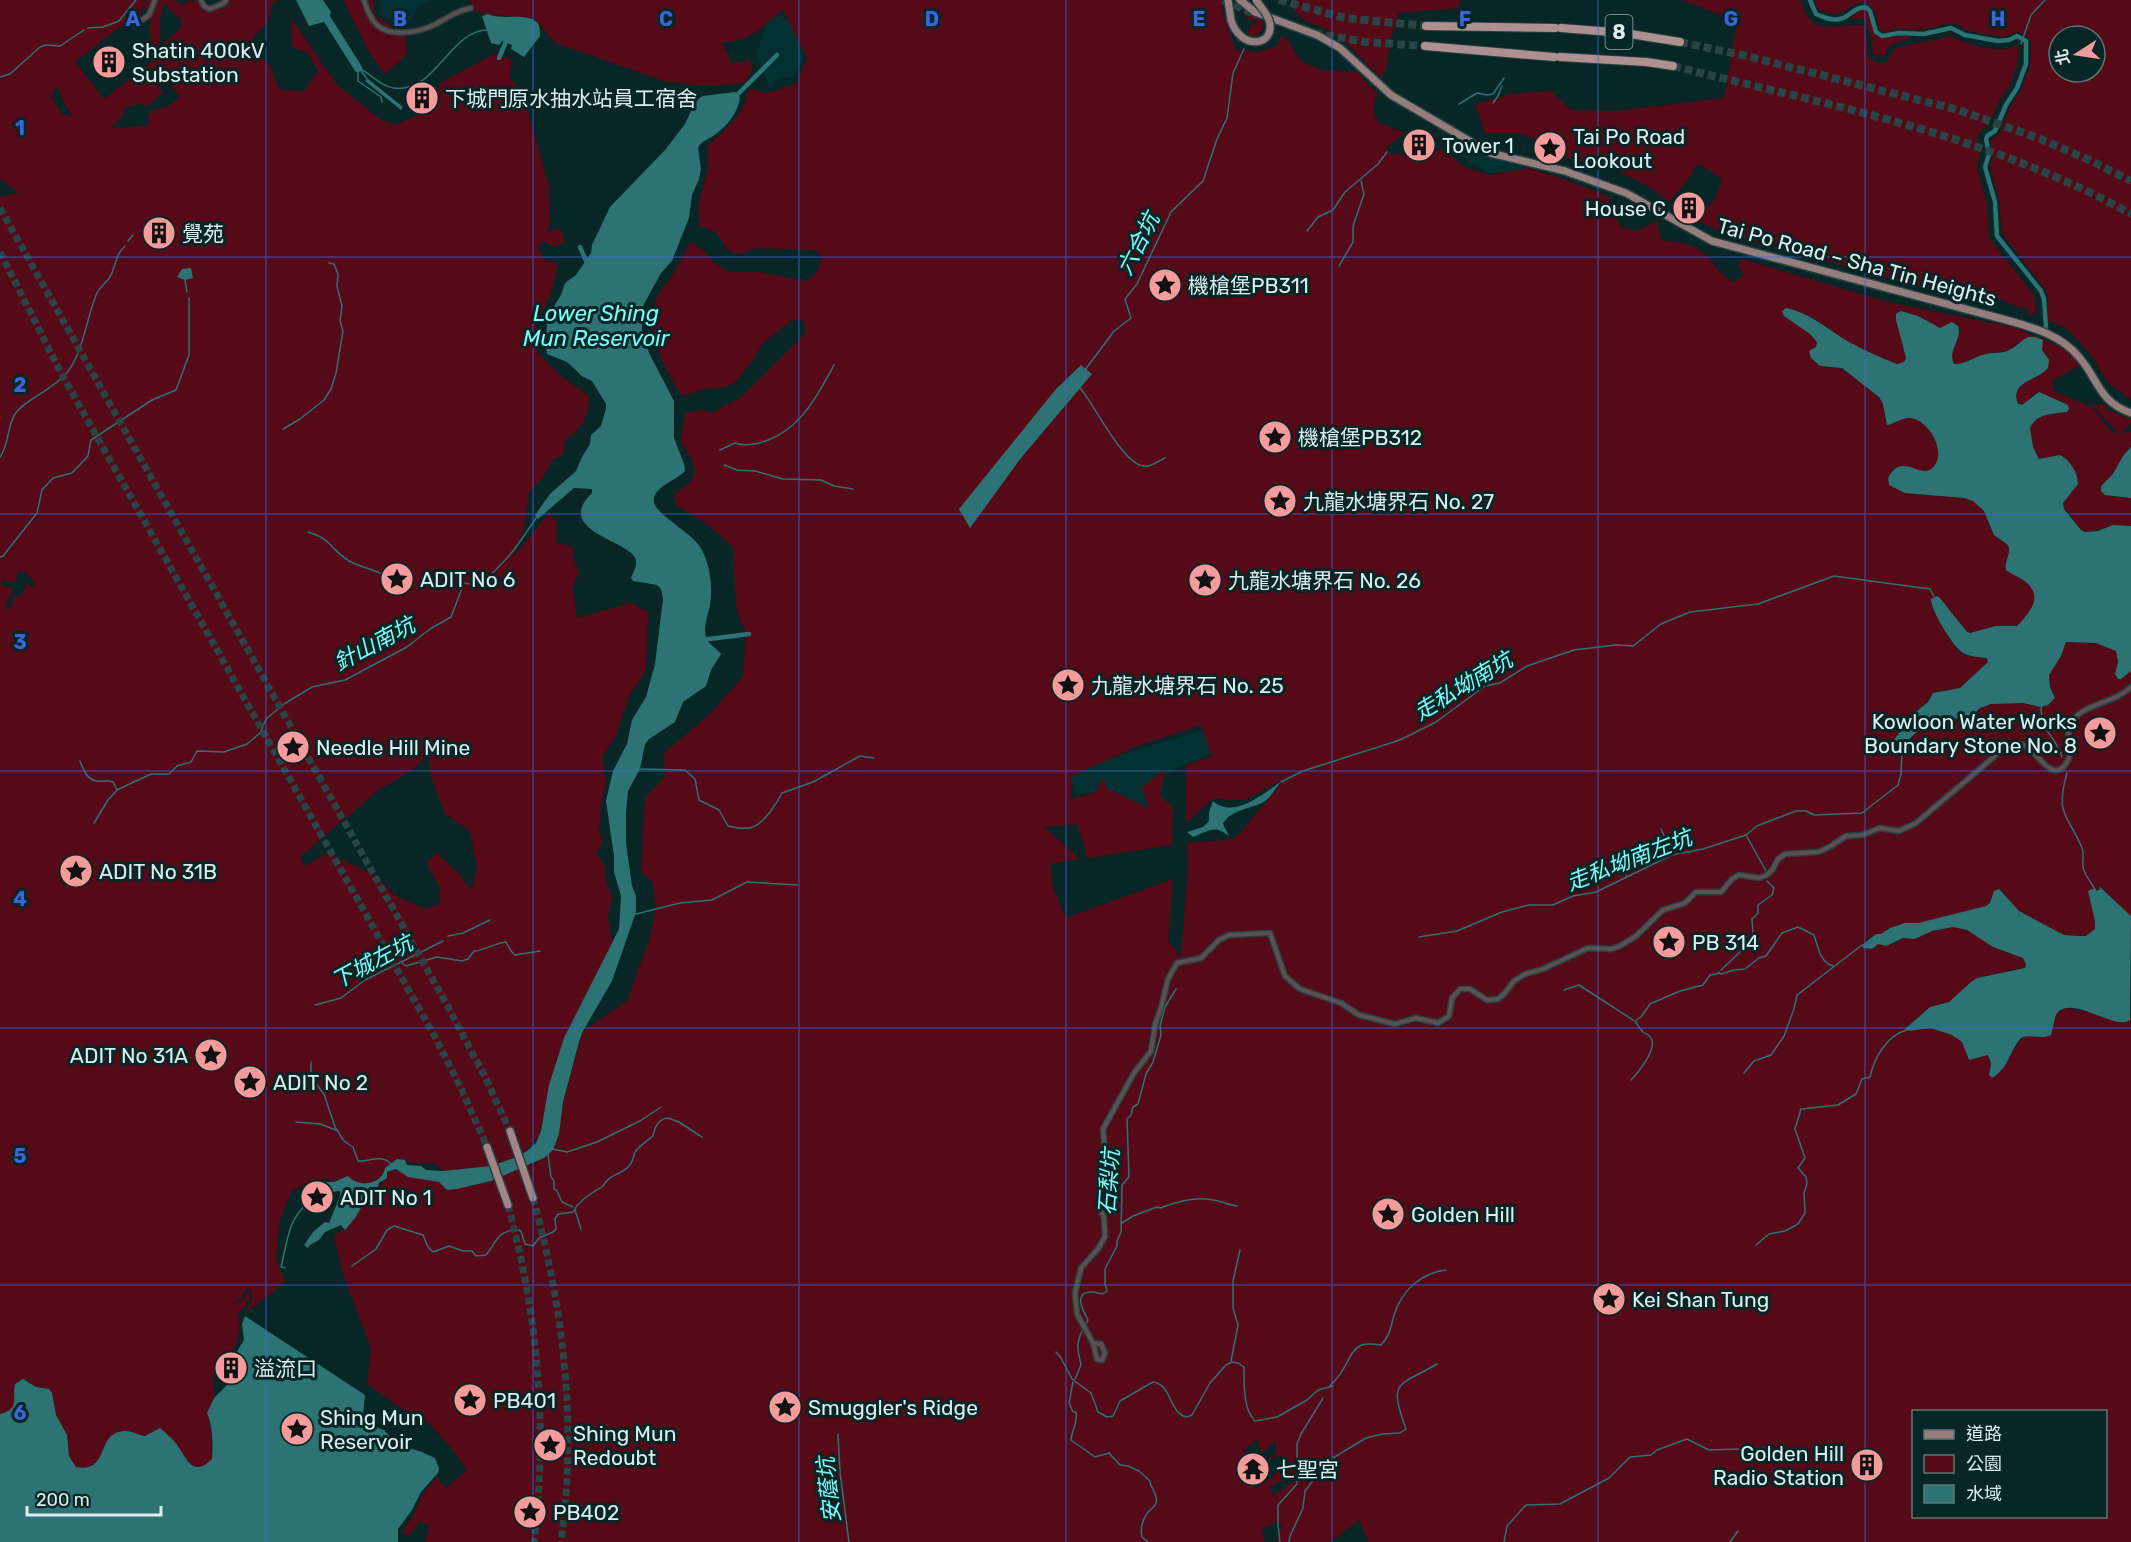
<svg xmlns="http://www.w3.org/2000/svg" width="2131" height="1542" font-family="Rubik,'Noto Sans TC',sans-serif">
	<rect width="100%" height="100%" fill="#082626"/>
	<g fill="#033030">
		<polygon points="379,0 432,0 420,6 410,20 394,21 383,16"/>
		<polygon points="769,13 787,18 799,40 804,58 793,77 780,78 770,89 757,55"/>
		<polygon points="1437,128 1481,152 1526,166 1522,167 1524,170 1500,183 1500,172 1490,174 1462,157"/>
		<polygon points="1206,729 1214,753 1181,766 1159,779 1153,811 1106,791 1075,794 1068,771"/>
	</g>
	<g fill="#560916" fill-rule="evenodd">
		<path d="M0,0H145L144,5L147,0H174L183,5L189,0L193,2L196,0H205V10L224,7L227,0H279L273,2L268,22L253,38L256,48L270,67L280,90L304,91L318,71L308,53L292,47L291,18L337,85L380,119L395,125L431,110L440,83L494,54L512,60L510,78L524,96L549,187L550,224L547,232L560,228L565,241L555,247L543,241L538,249L545,260L558,264L550,296L536,325L538,353L562,377L589,396C587,419 584,427 565,440L563,455L553,459L543,477L529,493L524,529L513,557L549,513L557,522L556,542L574,548L573,557L579,572L573,585L577,618L631,603L648,612L646,670L629,696L615,738L602,757L606,782L601,805L599,831L603,842L596,853L605,866V879L612,897L608,917L612,943L564,1038L541,1131C530,1155 503,1166 477,1168C466,1170 455,1169 443,1171L434,1163H413L397,1159L385,1168C383,1179 375,1183 366,1188L353,1183L348,1176L331,1182L328,1179L312,1180L291,1192L280,1219L276,1258L285,1282L250,1310H247L252,1299L251,1289L246,1290L241,1299L234,1302V1304C241,1301 244,1299 248,1292H250C251,1300 245,1308 238,1313C241,1326 240,1343 230,1353C225,1359 217,1361 215,1370C213,1378 214,1386 214,1394C214,1402 210,1408 210,1417C210,1431 213,1444 212,1459C205,1466 200,1469 191,1465L160,1428L145,1436C138,1435 132,1431 126,1431C94,1431 112,1473 76,1467L69,1456L67,1435L56,1415L52,1393L49,1390L36,1387L28,1380H19L15,1384L14,1405L11,1410L0,1414V197L18,193L0,178ZM165,4L176,16L181,18V27L163,44L157,57L104,99L75,62L117,29L140,16L144,6C156,23 144,33 156,53L159,50C163,31 155,21 165,4ZM162,74L180,97L167,107L150,111L148,126L111,128L122,117L125,108L139,103L146,107L163,92L155,82ZM57,86L65,105L73,117L62,114L51,97ZM18,571L27,573L36,585L32,587L29,584H25L26,589L22,591V595L14,597L10,610L8,609L6,604L9,596L13,593V589L3,586L1,580L16,582ZM428,754L432,780L445,814L470,831L477,869L471,890L459,874L437,853L426,863L440,887L439,904L426,909L398,897L371,873L326,853L305,866L300,857L377,791L414,769Z"/>
		<polygon points="343,0 374,0 374,14 405,36 407,54 385,74 369,52"/>
		<path d="M469,0H1222L1224,15L1236,51L1244,49L1256,53L1279,45L1280,37H1285L1302,62L1320,70L1357,72L1378,94C1372,103 1373,114 1379,123L1405,133L1386,147L1388,152C1396,156 1413,153 1425,156L1437,150L1444,149L1463,167L1490,175L1527,168L1564,179L1608,196L1620,227L1637,231L1657,221L1661,240C1677,242 1694,243 1706,255C1715,264 1721,276 1733,282L1744,276L1738,264L1741,259L1892,303L2013,327L2067,349L2080,365L2052,381L2055,392L2092,407L2113,433H2118L2092,405L2102,404L2110,411L2131,419V424L2121,433L2131,432V447L2123,456L2113,474L2101,486L2109,496L2131,498V526C2124,526 2117,525 2110,526C2099,527 2093,535 2081,530L2064,508V500L2078,484L2076,473L2055,455L2046,459H2039L2033,447L2030,428C2038,413 2052,414 2067,412L2068,405L2039,392L2034,394L2025,404H2018C2010,383 2033,380 2046,371L2042,346L2028,337L2007,351L1988,353L1960,364H1954L1951,355L1960,330L1955,323L1940,328L1906,312L1896,317L1906,358L1904,362L1897,364C1881,358 1864,350 1849,342C1828,330 1811,313 1786,308L1817,342L1816,347L1809,351C1827,362 1874,384 1882,403C1885,409 1885,416 1885,422L1890,425C1896,422 1905,417 1912,418C1929,422 1949,454 1933,468C1917,481 1902,450 1888,478L1889,485L1905,493L1964,498L1973,501L1984,511L1990,528L1998,539L2008,545C2012,554 2004,560 2006,570C2012,575 2020,577 2027,582C2044,597 2029,614 2017,626H1996L1970,633L1967,632L1940,598L1930,602C1935,614 1953,649 1963,654C1970,657 1980,657 1987,658L1988,662L1960,688L1938,691L1931,695L1928,702L1920,707L1903,726L1894,740L1902,750C1916,723 1948,719 1975,714C1984,701 2007,701 2021,703C2034,704 2049,713 2055,696L2050,687L2049,675L2066,642L2096,643L2116,651L2118,663L2115,674L2118,679H2121L2131,671V916L2100,886L2101,889L2088,891L2095,921V929L2086,936L2064,935L2016,909L2002,890L1992,895L1990,903L1986,906L1918,923H1905L1890,928L1881,934H1876L1866,941L1863,948L1872,949L1878,944H1894L1903,938L1915,939L1932,931L1953,927L1967,930L2006,952L2023,958L2026,964L2025,967L1977,978L1971,982L1950,1002L1930,1007L1905,1028C1924,1027 1948,1027 1962,1042C1967,1047 1966,1054 1969,1060L1988,1055L1991,1063L1989,1075L2002,1070L2021,1038L2026,1036L2040,1037L2053,1031L2055,1016L2059,1011L2067,1008L2095,1013L2102,1017L2114,1020L2131,1017V1014V1542H1369L1359,1520L1330,1542H1276L1282,1526L1276,1522L1262,1529L1265,1542H425L429,1526L421,1521L408,1536L402,1532L414,1514L421,1497L436,1477L446,1488L467,1470L452,1449L431,1425L404,1410L367,1384L371,1348L343,1274L334,1235L348,1228L362,1200L382,1183L390,1171L400,1170L455,1186L468,1187L491,1181L544,1158L557,1142L563,1102L583,1031L627,1001L649,940L656,908L653,883L641,871L645,798L664,778V753L712,712L743,676L746,635L736,607L733,547L712,528L676,505L674,495L691,482L695,470L691,458L681,441L685,413L702,410L711,413L740,398L804,335L806,330L802,320L793,319L762,344L754,359L735,382L726,387L705,389L682,396C664,369 642,327 658,295C661,288 668,282 672,276C679,265 684,253 690,242L704,251L715,264L730,272H760L806,281C817,275 820,268 821,257L818,252L813,250L756,248L744,253H733L728,250L716,232L699,226V202L707,172L708,145C729,127 742,116 749,89L767,93L796,84L807,58L783,10C757,30 756,39 722,43L732,64L749,60L753,68L746,82L724,85H694L664,81L555,43L534,18L483,14L476,11ZM1201,725L1212,756L1186,765V823L1212,799L1245,800L1286,778L1235,839L1187,843L1188,866L1181,958L1168,940L1173,879L1066,918L1053,888L1050,864L1080,859L1044,827L1077,824L1088,858L1172,845L1173,808L1160,795L1165,769L1142,787L1149,808L1106,788L1104,778L1094,793L1071,799L1072,776L1135,747ZM1914,1412H2106V1516H1914ZM1257,1439L1262,1454L1276,1440V1453L1263,1463L1279,1455L1289,1460L1271,1478L1255,1489L1252,1479L1257,1460L1243,1451ZM1291,1476L1297,1479L1273,1496L1270,1487Z"/>
		<path d="M1291,0H1460L1459,8L1399,13L1391,38L1386,69L1380,77C1365,63 1351,45 1334,34C1317,22 1296,25 1291,0Z"/>
		<path d="M1681,0H1801C1810,40 1837,23 1864,25L1867,37L1868,57L1878,63H1886L1895,48L1951,36C1964,44 2004,55 2017,45L2019,46L2018,62L2010,85L1999,101L1988,125L1982,129L1977,137L1980,155L1977,167L1987,204L1989,238L2034,295L2036,312L2031,316L2026,309L1989,296L1968,299L1911,285L1717,230L1696,220L1715,199L1722,179L1700,165L1694,168L1693,173L1670,202L1647,186L1602,162L1572,161L1563,152L1523,134H1486L1475,105L1509,94L1551,91L1571,110L1615,111L1724,98L1737,21Z"/>
		<path d="M1814,0H2131V399L2109,384L2089,352L2066,328L2047,320L2048,298L2045,289L2002,234L1999,201L1990,167L1993,153L1990,141L1999,134L2010,107L2021,90L2030,65L2031,44L2029,38L2018,32L2002,37L1967,31L1958,25L1951,23L1923,30L1899,29L1882,32L1880,30C1875,17 1877,5 1861,2C1842,10 1842,19 1818,10ZM2059,36H2095V72H2059Z"/>
		<path d="M1862,9L1869,12C1878,50 1880,34 1912,37L1889,46L1884,57L1873,54L1872,39L1864,19L1847,18Z"/>
		<path d="M1241,11L1263,21C1264,29 1261,36 1252,36L1248,34L1250,24L1257,25L1258,22L1249,19Z"/>
	</g>
	<g fill="#2e7373">
		<polygon points="296,0 323,0 331,12 328,21 309,26"/>
		<path d="M488,14C502,21 524,12 537,22C540,25 540,32 540,36L524,57L511,49L512,45L502,41L499,45L491,43L482,16Z"/>
		<polygon points="368,79 403,107 401,110 365,81"/>
		<path d="M735,92L740,97C738,114 726,127 713,136C707,140 701,141 698,148L701,169L699,179L692,195L689,218L672,261L661,273L644,304L642,311V330L649,353L674,401V438L684,464L685,471C676,481 652,487 654,502C656,515 691,532 700,547C710,562 713,588 710,605C708,615 703,627 706,637C708,645 717,648 721,654L711,670L706,686L683,702L675,722L649,739L645,744L640,769L628,791L626,812V843L632,886L636,896V912L612,981L583,1031L579,1042L563,1102L559,1134L553,1150L544,1158L491,1181L457,1189L447,1190L439,1182L408,1177L396,1169L387,1172V1178L379,1183L377,1191L369,1194L355,1218L345,1230L341,1225L325,1232L319,1240L310,1245L308,1248L304,1245L313,1232L325,1222L329,1223L340,1196V1191H338L328,1193L317,1200L325,1182H334L348,1176C359,1188 382,1185 385,1168L397,1159L405,1160L407,1165L421,1166L426,1170L443,1171L491,1166L514,1158L527,1151L536,1143L541,1131L549,1085L564,1038L619,929L621,896L614,872V856L606,801L613,771L627,744L632,720L646,697L655,664L663,599L661,589L657,585L633,581L631,578C633,572 637,567 636,560C631,540 552,532 592,493V489L574,488L538,519L536,518L535,515L550,494L576,471L582,457L590,444L591,435L601,426L606,409V404L592,381L582,376L567,362L547,354L545,342L548,316L561,295L565,283L576,275L591,253L592,245L610,207L665,150L685,124L696,100L703,96Z"/>
		<polygon points="191,268 193,278 185,280 177,277 182,269"/>
		<path d="M1786,308C1811,313 1828,330 1849,342C1864,350 1881,358 1897,364L1904,362L1906,358L1896,320V314L1901,311L1918,316L1940,328L1952,322L1958,326C1963,339 1947,350 1954,364C1965,365 1975,356 1986,354C1993,352 2002,354 2009,350C2024,343 2024,331 2043,340L2042,350L2049,360L2048,368C2037,381 2009,381 2018,404L2022,405L2039,392L2068,405L2069,409L2067,412C2052,414 2037,413 2030,428L2033,447L2039,459L2060,455C2070,460 2078,473 2078,484L2063,503L2064,509L2081,530L2085,532L2098,531L2113,525L2131,526V671L2121,679H2118L2115,674L2118,662L2116,651L2096,643L2066,642L2061,656L2049,675L2050,687L2055,698L2048,705L2041,707L2023,703L1991,704L1980,708L1973,715L1930,724L1920,729L1906,742L1899,753L1894,754L1891,747L1894,740L1912,715L1928,702L1933,693L1960,688L1988,662L1987,658C1979,657 1970,657 1963,653C1954,648 1930,609 1931,599L1937,596L1940,598L1967,632L1970,633L1996,626H2017C2029,614 2044,597 2026,582C2020,577 2012,575 2006,570C2004,560 2012,554 2008,545L1994,535L1984,511L1973,501L1964,498L1905,493L1889,485L1888,478C1903,449 1922,484 1935,465C1946,449 1927,418 1909,418C1901,418 1894,424 1887,425L1883,404L1879,397L1842,368L1820,366L1811,358L1809,351L1816,347L1817,342L1810,334L1784,316L1782,311Z"/>
		<polygon points="1081,365 1092,374 1021,458 970,528 959,509 1056,389"/>
		<polygon points="2131,447 2131,498 2105,495 2101,491 2101,486 2113,474 2123,456"/>
		<path d="M1281,782C1276,787 1271,797 1265,801C1253,809 1230,809 1223,824L1229,836C1214,824 1209,831 1193,837L1187,832L1203,827L1209,821V812L1213,801C1234,820 1263,793 1281,782Z"/>
		<path d="M2099,886L2131,916L2130,1020C2115,1031 2074,996 2058,1012C2053,1018 2054,1028 2051,1035C2041,1040 2031,1034 2021,1038C2009,1051 2010,1067 1992,1078L1989,1075L1991,1063L1988,1055L1969,1060L1962,1042L1952,1035L1930,1028L1909,1031L1905,1029L1930,1007L1949,1002L1971,982L1977,978L2025,968L2026,964L2023,958L1993,947L1967,930L1953,927L1932,931L1915,939L1903,938L1886,946L1878,944L1872,949L1863,948L1862,945L1876,934H1881L1890,928L1905,923H1918L1986,906L1990,903L1994,891L1999,889L2019,911L2064,935L2078,936H2086L2095,929V921L2088,891L2095,888L2097,891L2100,889Z"/>
		<path d="M245,1316L365,1395L363,1416L367,1424L384,1430L398,1445L422,1452L435,1458L439,1468L438,1473L421,1492L412,1510L398,1529V1542H0V1414C20,1409 12,1400 15,1384L23,1379L36,1387L49,1389L52,1393L56,1415L67,1435L69,1456L76,1467C112,1473 94,1431 126,1431C132,1431 138,1435 145,1436L160,1428C165,1432 170,1437 174,1441C186,1455 191,1480 212,1459C213,1444 213,1427 207,1413L214,1398L229,1383L235,1355L244,1340L242,1324Z"/>
	</g>
	<g fill="none" stroke-linecap="round" stroke-linejoin="round">
		<g stroke="#2e7373" stroke-width="1.5">
			<polyline points="88,28 103,27 119,21 136,0"/>
			<polyline points="2021,44 2031,15 2045,0"/>
			<path d="M358,68C371,73 379,86 394,88C436,94 449,30 488,30"/>
			<polyline points="359,68 367,79"/>
			<polyline points="358,69 358,81 381,97 382,102"/>
			<polyline points="0,77 10,74 40,47 46,45 60,46 84,30"/>
			<polyline points="1493,103 1498,96 1502,86"/>
			<polyline points="1459,104 1477,93 1487,95 1493,94 1504,78"/>
			<polyline points="1307,231 1318,217 1333,210 1345,192 1378,164 1387,152"/>
			<polyline points="128,241 133,235"/>
			<polyline points="1339,266 1353,242 1353,226 1364,194 1361,181"/>
			<polyline points="185,280 187,292"/>
			<polyline points="1085,370 1114,331 1131,318 1125,299 1137,284 1171,212 1203,181 1217,139 1227,118 1233,73 1244,49"/>
			<path d="M1080,388C1094,403 1125,471 1148,466C1154,465 1160,460 1165,458"/>
			<polyline points="283,429 300,419 324,400 331,389 336,373 343,331 340,321 342,306 337,286 338,274 334,264 329,263"/>
			<path d="M720,450L735,443C755,450 784,435 798,420C813,405 824,383 834,365"/>
			<path d="M0,457C9,445 7,427 15,414C24,400 52,390 66,374C84,352 86,318 97,293C101,286 106,283 110,277C116,266 115,255 125,246"/>
			<polyline points="724,465 737,470 755,471 783,479 821,480 834,486 853,489"/>
			<path d="M308,532C332,539 331,550 349,561C360,567 373,569 384,575"/>
			<polyline points="0,557 3,556 37,513 42,490 53,478 72,473 88,456 91,440 152,400 176,390 189,355 189,298"/>
			<path d="M2041,707C2041,733 2056,736 2062,757"/>
			<path d="M80,761C83,769 87,780 97,781C104,782 106,779 113,782L117,790L151,774H169L177,766L191,762L197,751L224,752L247,744L260,733L266,719L284,704L312,687L345,680L407,647L430,629L451,617L464,583L478,585C506,563 517,547 536,518"/>
			<path d="M639,769L685,770L695,779L699,800L719,810L728,826C736,828 745,830 753,827C764,823 777,803 782,793L813,782L860,756L874,758"/>
			<path d="M2067,773C2055,815 2067,813 2082,848C2085,856 2082,860 2083,867C2084,874 2091,882 2094,888"/>
			<polyline points="1281,782 1303,771 1400,740 1436,722 1485,686 1500,683 1527,666 1574,650 1616,645 1633,646 1661,624 1690,612 1758,604 1834,576 1930,589 1934,596"/>
			<polyline points="94,823 108,800 117,790"/>
			<polyline points="1661,829 1673,855"/>
			<polyline points="1621,857 1626,876"/>
			<polyline points="1766,871 1746,835 1757,826 1796,811 1806,811 1814,815 1862,813 1898,785 1901,774 1902,750"/>
			<polyline points="636,914 680,903 712,900 747,882 797,885"/>
			<polyline points="448,936 463,933 490,920"/>
			<polyline points="1419,937 1457,931 1502,912 1529,905 1553,905 1573,896 1596,892 1672,855 1703,849 1746,835"/>
			<path d="M402,963L406,966L437,957L462,961L468,959L474,951C486,950 495,943 506,942L511,951L515,955L540,951"/>
			<polyline points="1721,970 1738,954 1753,936 1752,919 1758,913 1758,905 1772,895 1774,888 1767,881"/>
			<path d="M1719,973L1721,974L1734,970L1745,969L1759,958L1766,956L1782,933L1798,927L1814,935C1818,946 1820,963 1833,966"/>
			<polyline points="1564,990 1579,985 1633,1020"/>
			<polyline points="315,1005 341,998 365,980 443,941"/>
			<path d="M311,1062V1077L324,1094L335,1127L344,1141L353,1147L358,1161C369,1162 382,1153 392,1165"/>
			<polyline points="1744,1073 1754,1061 1771,1055 1784,1036 1794,1009 1797,995 1862,945"/>
			<path d="M1631,1080C1638,1073 1658,1048 1651,1038C1648,1033 1647,1035 1643,1032C1640,1029 1637,1024 1635,1021L1641,1017L1650,1004L1680,991L1703,985L1710,975L1717,974L1719,972"/>
			<polyline points="296,1122 320,1124 336,1130"/>
			<polyline points="553,1149 567,1152 597,1142 640,1121 661,1107"/>
			<polyline points="548,1154 551,1177 554,1181 554,1189 557,1191 562,1202 573,1207"/>
			<polyline points="575,1210 581,1229"/>
			<path d="M1122,1223L1133,1216L1157,1207L1160,1208C1176,1202 1196,1196 1213,1200C1221,1201 1228,1205 1237,1206"/>
			<path d="M1756,1245L1769,1234L1785,1231L1798,1224L1805,1213L1804,1193L1807,1184L1806,1177L1798,1168L1805,1158L1795,1129L1801,1109L1838,1105L1856,1094L1862,1079L1870,1077C1874,1058 1887,1035 1907,1030"/>
			<path d="M352,1266L376,1249L387,1230L394,1226L423,1235L428,1247L433,1252L449,1246L463,1251H472L476,1256L486,1255C497,1242 495,1233 516,1229L521,1231L525,1244L533,1246L539,1238L553,1232L556,1229L555,1219L558,1214L573,1212C581,1198 590,1195 603,1186C609,1174 621,1175 629,1166C633,1162 633,1157 635,1152C639,1146 647,1141 653,1136C655,1127 658,1119 668,1118L679,1122L702,1137"/>
			<path d="M285,1268L281,1267C290,1230 287,1217 320,1193"/>
			<path d="M1085,1326L1088,1320C1084,1312 1071,1291 1093,1292C1096,1292 1100,1294 1103,1294L1107,1291L1105,1284V1269L1117,1246V1241L1121,1232L1122,1185L1129,1177L1127,1119L1131,1115L1133,1107L1138,1104L1146,1074L1153,1062L1161,1035L1160,1026L1165,1007L1176,989"/>
			<path d="M1056,1352L1061,1358L1072,1379L1091,1393L1098,1412L1107,1417L1113,1416L1120,1401L1153,1382C1172,1384 1169,1414 1187,1417L1192,1415L1210,1383L1226,1365L1232,1362L1238,1363L1244,1367C1244,1384 1243,1409 1255,1421L1277,1417L1307,1400L1318,1390L1333,1386"/>
			<polyline points="1231,1361 1238,1325 1233,1308 1233,1281 1240,1250"/>
			<path d="M1075,1379L1081,1365C1078,1350 1075,1345 1083,1329"/>
			<path d="M1073,1382L1069,1403L1073,1412H1076C1078,1422 1072,1430 1071,1440L1095,1457L1109,1453L1120,1465L1128,1466L1139,1471L1150,1481C1150,1488 1159,1495 1156,1503C1155,1507 1153,1507 1150,1510C1143,1517 1140,1528 1142,1537L1148,1542"/>
			<path d="M1330,1386C1334,1381 1339,1377 1342,1371C1348,1363 1351,1349 1362,1345C1368,1343 1375,1344 1381,1345C1390,1336 1391,1326 1394,1315C1402,1290 1421,1273 1446,1270"/>
			<polyline points="838,1434 840,1472 849,1542"/>
			<polyline points="1280,1542 1278,1526 1278,1505 1297,1484 1297,1444 1301,1434 1323,1398"/>
			<path d="M1289,1542L1290,1536L1303,1508L1305,1491L1328,1461L1366,1438L1382,1434L1400,1433L1406,1429C1388,1379 1398,1387 1437,1364"/>
			<polyline points="1504,1542 1507,1526 1526,1505 1560,1504 1609,1478 1630,1457 1651,1455 1657,1450 1687,1439 1709,1450 1772,1448"/>
			<polyline points="1730,1542 1738,1531"/>
		</g>
		<g stroke="#2e7373" stroke-width="4.5">
			<path d="M1810,0L1816,14C1823,17 1832,21 1840,19C1850,17 1856,5 1867,8L1870,11L1876,32L1882,36L1899,33L1924,34L1951,28L1965,35L1998,41L2009,40L2017,36L2026,41V64L2017,88L2006,105L1995,131L1988,135L1986,139L1989,154L1985,167L1995,202L1997,236L2041,291L2044,299L2046,328"/>
			<polyline points="499,58 508,37"/>
			<polyline points="734,98 777,55"/>
			<polyline points="580,247 587,263"/>
			<polyline points="701,640 749,634"/>
		</g>
		<polyline stroke="#2e7373" stroke-width="8" points="315,0 358,68"/>
		<g stroke="#284444" stroke-width="7" stroke-dasharray="7 3.5" stroke-linecap="butt">
			<polyline points="0,208 447,1005 485,1077 510,1131"/>
			<polyline points="0,252 61,373 434,1035 461,1088 487,1147"/>
			<path d="M533,1198C564,1310 577,1426 561,1542"/>
			<path d="M508,1205C538,1316 548,1428 534,1542"/>
		</g>
		<g stroke="#284444" stroke-width="8" stroke-dasharray="8 4" stroke-linecap="butt">
			<polyline points="1223,0 1257,15"/>
			<polyline points="1279,0 1345,18 1426,26"/>
			<polyline points="1314,33 1365,42 1425,46"/>
			<polyline points="1680,42 1747,56 1958,110 2038,138 2087,159 2131,181"/>
			<path d="M1673,66C1828,105 1990,135 2131,214"/>
		</g>
		<defs>
			<g id="minor">
				<polyline points="201,0 204,6 210,9 224,3 226,0"/>
				<path d="M364,0C367,9 370,18 377,25C391,38 421,32 436,24C448,18 457,10 471,8"/>
				<polyline points="135,25 149,15 155,0"/>
				<path d="M1093,1343L1101,1344L1105,1353L1102,1360L1097,1359L1093,1343L1077,1314L1075,1293L1081,1268L1098,1249L1105,1237L1104,1218L1100,1207L1107,1176L1103,1129L1134,1073L1151,1051L1155,1025L1161,1008L1168,979L1177,963L1201,958L1219,940L1229,935L1270,933L1285,976L1300,989L1341,1003L1359,1015L1395,1024L1416,1018L1438,1023L1449,1016L1452,998L1460,989H1470L1487,1000L1498,999L1504,994L1514,981L1525,974L1543,969L1588,948L1611,949L1620,946L1636,936L1663,910L1685,903L1696,892H1721L1732,879L1739,875L1759,878L1767,875L1773,869L1778,859L1785,854L1818,852L1831,846L1846,836L1862,835L1880,828L1899,831L1916,823L2008,745C2014,743 2020,743 2026,746C2038,753 2055,789 2069,758C2071,748 2067,739 2069,729C2075,703 2114,705 2131,687"/>
			</g>
			<g id="primary">
				<polyline points="1228,0 1231,20"/>
				<path d="M1240,0L1255,12L1317,35L1340,48L1391,95L1490,153L1565,171L1626,193L1712,241L2010,321C2035,328 2062,336 2079,357C2099,380 2098,401 2131,413"/>
			</g>
			<g id="trunk">
				<polyline points="510,1131 533,1198"/>
				<polyline points="487,1147 508,1205"/>
			</g>
			<g id="motorway">
				<polyline points="1426,26 1555,28"/>
				<polyline points="1561,28 1624,33 1680,42"/>
				<polyline points="1425,46 1554,57"/>
				<polyline points="1560,57 1646,62 1673,66"/>
			</g>
		</defs>
		<use href="#minor" stroke="#264242" stroke-width="7"/>
		<use href="#primary" stroke="#264242" stroke-width="10"/>
		<use href="#trunk" stroke="#264242" stroke-width="10"/>
		<use href="#motorway" stroke="#264242" stroke-width="10"/>
		<use href="#minor" stroke="#5c504f" stroke-width="4"/>
		<use href="#primary" stroke="#967d7d" stroke-width="7"/>
		<use href="#trunk" stroke="#a28686" stroke-width="7"/>
		<use href="#motorway" stroke="#ad908f" stroke-width="8"/>
		<defs>
			<path id="primary-bridge" d="M1231,20C1241,52 1277,46 1269,20C1266,12 1260,6 1256,0"/>
		</defs>
		<use href="#primary-bridge" stroke="#264242" stroke-width="10" stroke-linecap="butt"/>
		<use href="#primary-bridge" stroke="#967d7d" stroke-width="7"/>
	</g>
	<path fill="none" stroke="#3a66db" stroke-width="1.5" stroke-opacity="0.55" d="M266,0V1542M533,0V1542M799,0V1542M1066,0V1542M1332,0V1542M1598,0V1542M1865,0V1542M0,257H2131M0,514H2131M0,771H2131M0,1028H2131M0,1285H2131"/>
	<defs>
		<symbol id="building-disc" viewBox="-11 -11 22 22"><circle r="9.5" fill="#f59b9c" stroke="#082626"/><path d="M-4-6H4V6H1V3H-1V6H-4ZM-2.5-4.3h1.7v1.8h-1.7ZM.8-4.3h1.7v1.8H.8ZM-2.5-1h1.7V.8h-1.7ZM.8-1h1.7V.8H.8Z" fill="#111"/></symbol>
		<symbol id="sight-disc" viewBox="-11 -11 22 22"><circle r="9.5" fill="#f59b9c" stroke="#082626"/><path d="M0-6L1.8-2.2L6-1.7L2.9 1.2L3.7 5.4L0 3.3L-3.7 5.4L-2.9 1.2L-6-1.7L-1.8-2.2Z" fill="#111"/></symbol>
		<symbol id="temple-disc" viewBox="-11 -11 22 22"><circle r="9.5" fill="#f59b9c" stroke="#082626"/><path d="M0-6L5-2H3V0L6.5 2.5H4V6H1.5V3h-3V6H-4V2.5H-6.5L-3 0V-2H-5Z" fill="#111"/></symbol>
	</defs>
	<g fill-rule="evenodd">
		<use href="#building-disc" x="90" y="43" width="38" height="38"/>
		<use href="#building-disc" x="403" y="79" width="38" height="38"/>
		<use href="#building-disc" x="1400" y="126" width="38" height="38"/>
		<use href="#sight-disc" x="1531" y="129" width="38" height="38"/>
		<use href="#building-disc" x="1670" y="189" width="38" height="38"/>
		<use href="#building-disc" x="140" y="214" width="38" height="38"/>
		<use href="#sight-disc" x="1146" y="266" width="38" height="38"/>
		<use href="#sight-disc" x="1256" y="418" width="38" height="38"/>
		<use href="#sight-disc" x="1261" y="482" width="38" height="38"/>
		<use href="#sight-disc" x="378" y="560" width="38" height="38"/>
		<use href="#sight-disc" x="1186" y="561" width="38" height="38"/>
		<use href="#sight-disc" x="1049" y="666" width="38" height="38"/>
		<use href="#sight-disc" x="2081" y="714" width="38" height="38"/>
		<use href="#sight-disc" x="274" y="728" width="38" height="38"/>
		<use href="#sight-disc" x="57" y="852" width="38" height="38"/>
		<use href="#sight-disc" x="1650" y="923" width="38" height="38"/>
		<use href="#sight-disc" x="192" y="1036" width="38" height="38"/>
		<use href="#sight-disc" x="231" y="1063" width="38" height="38"/>
		<use href="#sight-disc" x="298" y="1178" width="38" height="38"/>
		<use href="#sight-disc" x="1369" y="1195" width="38" height="38"/>
		<use href="#sight-disc" x="1590" y="1280" width="38" height="38"/>
		<use href="#building-disc" x="212" y="1349" width="38" height="38"/>
		<use href="#sight-disc" x="451" y="1381" width="38" height="38"/>
		<use href="#sight-disc" x="766" y="1388" width="38" height="38"/>
		<use href="#sight-disc" x="278" y="1410" width="38" height="38"/>
		<use href="#sight-disc" x="531" y="1426" width="38" height="38"/>
		<use href="#building-disc" x="1848" y="1446" width="38" height="38"/>
		<use href="#temple-disc" x="1234" y="1450" width="38" height="38"/>
		<use href="#sight-disc" x="511" y="1493" width="38" height="38"/>
	</g>
	<g text-anchor="middle" dominant-baseline="central" stroke-width="6" stroke-linejoin="round" paint-order="stroke">
		<rect fill="#082626" stroke="#9cb1b1" stroke-width="1.5" x="1605.5" y="15" width="27" height="34" rx="4.5"/>
		<g font-size="20" font-weight="bold" fill="#dcedec">
			<text x="1619" y="32">8</text>
		</g>
		<g font-size="21" fill="#dcedec" stroke="#082626" text-anchor="start">
			<text x="132" y="50">Shatin 400kV<tspan x="132" dy="24">Substation</tspan></text>
			<text x="445" y="98">下城門原水抽水站員工宿舍</text>
			<text x="1573" y="136">Tai Po Road<tspan x="1573" dy="24">Lookout</tspan></text>
			<text x="1442" y="145">Tower 1</text>
			<text x="1666" y="208" text-anchor="end">House C</text>
			<text x="182" y="233">覺苑</text>
			<text x="1188" y="285">機槍堡PB311</text>
			<text x="1298" y="437">機槍堡PB312</text>
			<text x="1303" y="501">九龍水塘界石 No. 27</text>
			<text x="420" y="579">ADIT No 6</text>
			<text x="1228" y="580">九龍水塘界石 No. 26</text>
			<text x="1091" y="685">九龍水塘界石 No. 25</text>
			<text x="2077" y="721" text-anchor="end">Kowloon Water Works<tspan x="2077" dy="24">Boundary Stone No. 8</tspan></text>
			<text x="316" y="747">Needle Hill Mine</text>
			<text x="99" y="871">ADIT No 31B</text>
			<text x="1692" y="942">PB 314</text>
			<text x="188" y="1055" text-anchor="end">ADIT No 31A</text>
			<text x="273" y="1082">ADIT No 2</text>
			<text x="340" y="1197">ADIT No 1</text>
			<text x="1411" y="1214">Golden Hill</text>
			<text x="1632" y="1299">Kei Shan Tung</text>
			<text x="254" y="1368">溢流口</text>
			<text x="493" y="1400">PB401</text>
			<text x="808" y="1407">Smuggler's Ridge</text>
			<text x="320" y="1417">Shing Mun<tspan x="320" dy="24">Reservoir</tspan></text>
			<text x="573" y="1433">Shing Mun<tspan x="573" dy="24">Redoubt</tspan></text>
			<text x="1844" y="1453" text-anchor="end">Golden Hill<tspan x="1844" dy="24">Radio Station</tspan></text>
			<text x="1276" y="1469">七聖宮</text>
			<text x="553" y="1512">PB402</text>
		</g>
		<g font-size="21" fill="#dcedec" stroke="#082626">
			<text transform="translate(1857 262) rotate(15)">Tai Po Road – Sha Tin Heights</text>
		</g>
		<g font-size="22" font-style="italic" fill="#7afcfc" stroke="#082626">
			<text transform="translate(1138 244) rotate(-63)">六合坑</text>
			<text x="596" y="313">Lower Shing<tspan x="596" dy="25">Mun Reservoir</tspan></text>
			<text transform="translate(374 644) rotate(-28)">針山南坑</text>
			<text transform="translate(1463 686) rotate(-31)">走私坳南坑</text>
			<text transform="translate(1629 860) rotate(-21)">走私坳南左坑</text>
			<text transform="translate(372 962) rotate(-28)">下城左坑</text>
			<text transform="translate(1109 1182) rotate(-86)">石梨坑</text>
			<text transform="translate(829 1490) rotate(-96)">安蔭坑</text>
		</g>
	</g>
	<g font-size="20" text-anchor="middle" font-weight="bold" fill="#3a66db" stroke="#082626" stroke-width="6" stroke-linejoin="round" paint-order="stroke">
		<text x="133" y="26">A</text>
		<text x="400" y="26">B</text>
		<text x="666" y="26">C</text>
		<text x="932" y="26">D</text>
		<text x="1199" y="26">E</text>
		<text x="1465" y="26">F</text>
		<text x="1731" y="26">G</text>
		<text x="1998" y="26">H</text>
		<text x="20" y="135">1</text>
		<text x="20" y="392">2</text>
		<text x="20" y="649">3</text>
		<text x="20" y="906">4</text>
		<text x="20" y="1163">5</text>
		<text x="20" y="1420">6</text>
	</g>
	<rect x="1912" y="1410" width="195" height="108" fill="#082626" stroke="#5d7675" stroke-width="1.5"/>
	<rect x="1924" y="1430" width="30" height="9" fill="#967d7d" stroke="#5d7675" stroke-width="1.5"/>
	<text x="1966" y="1440" font-size="18" fill="#dcedec">道路</text>
	<rect x="1924" y="1455" width="30" height="18" fill="#560916" stroke="#5d7675" stroke-width="1.5"/>
	<text x="1966" y="1470" font-size="18" fill="#dcedec">公園</text>
	<rect x="1924" y="1485" width="30" height="18" fill="#2e7373" stroke="#5d7675" stroke-width="1.5"/>
	<text x="1966" y="1500" font-size="18" fill="#dcedec">水域</text>
	<g transform="translate(2077 54) rotate(258)"><circle r="28" fill="#082626" stroke="#5d7675" stroke-width="1.5"/>
	<path d="M0-4.5L10 22L0 15L-10 22Z" fill="#f59b9c"/>
	<text y="-9" font-size="16" font-weight="bold" text-anchor="middle" fill="#dcedec">北</text>
	</g>
	<path d="M27 1506v9h134v-9" fill="none" stroke="#dcedec" stroke-width="3"/>
	<text x="36" y="1506" font-size="18" fill="#dcedec" stroke="#082626" stroke-width="4.5" paint-order="stroke">200 m</text>
</svg>
